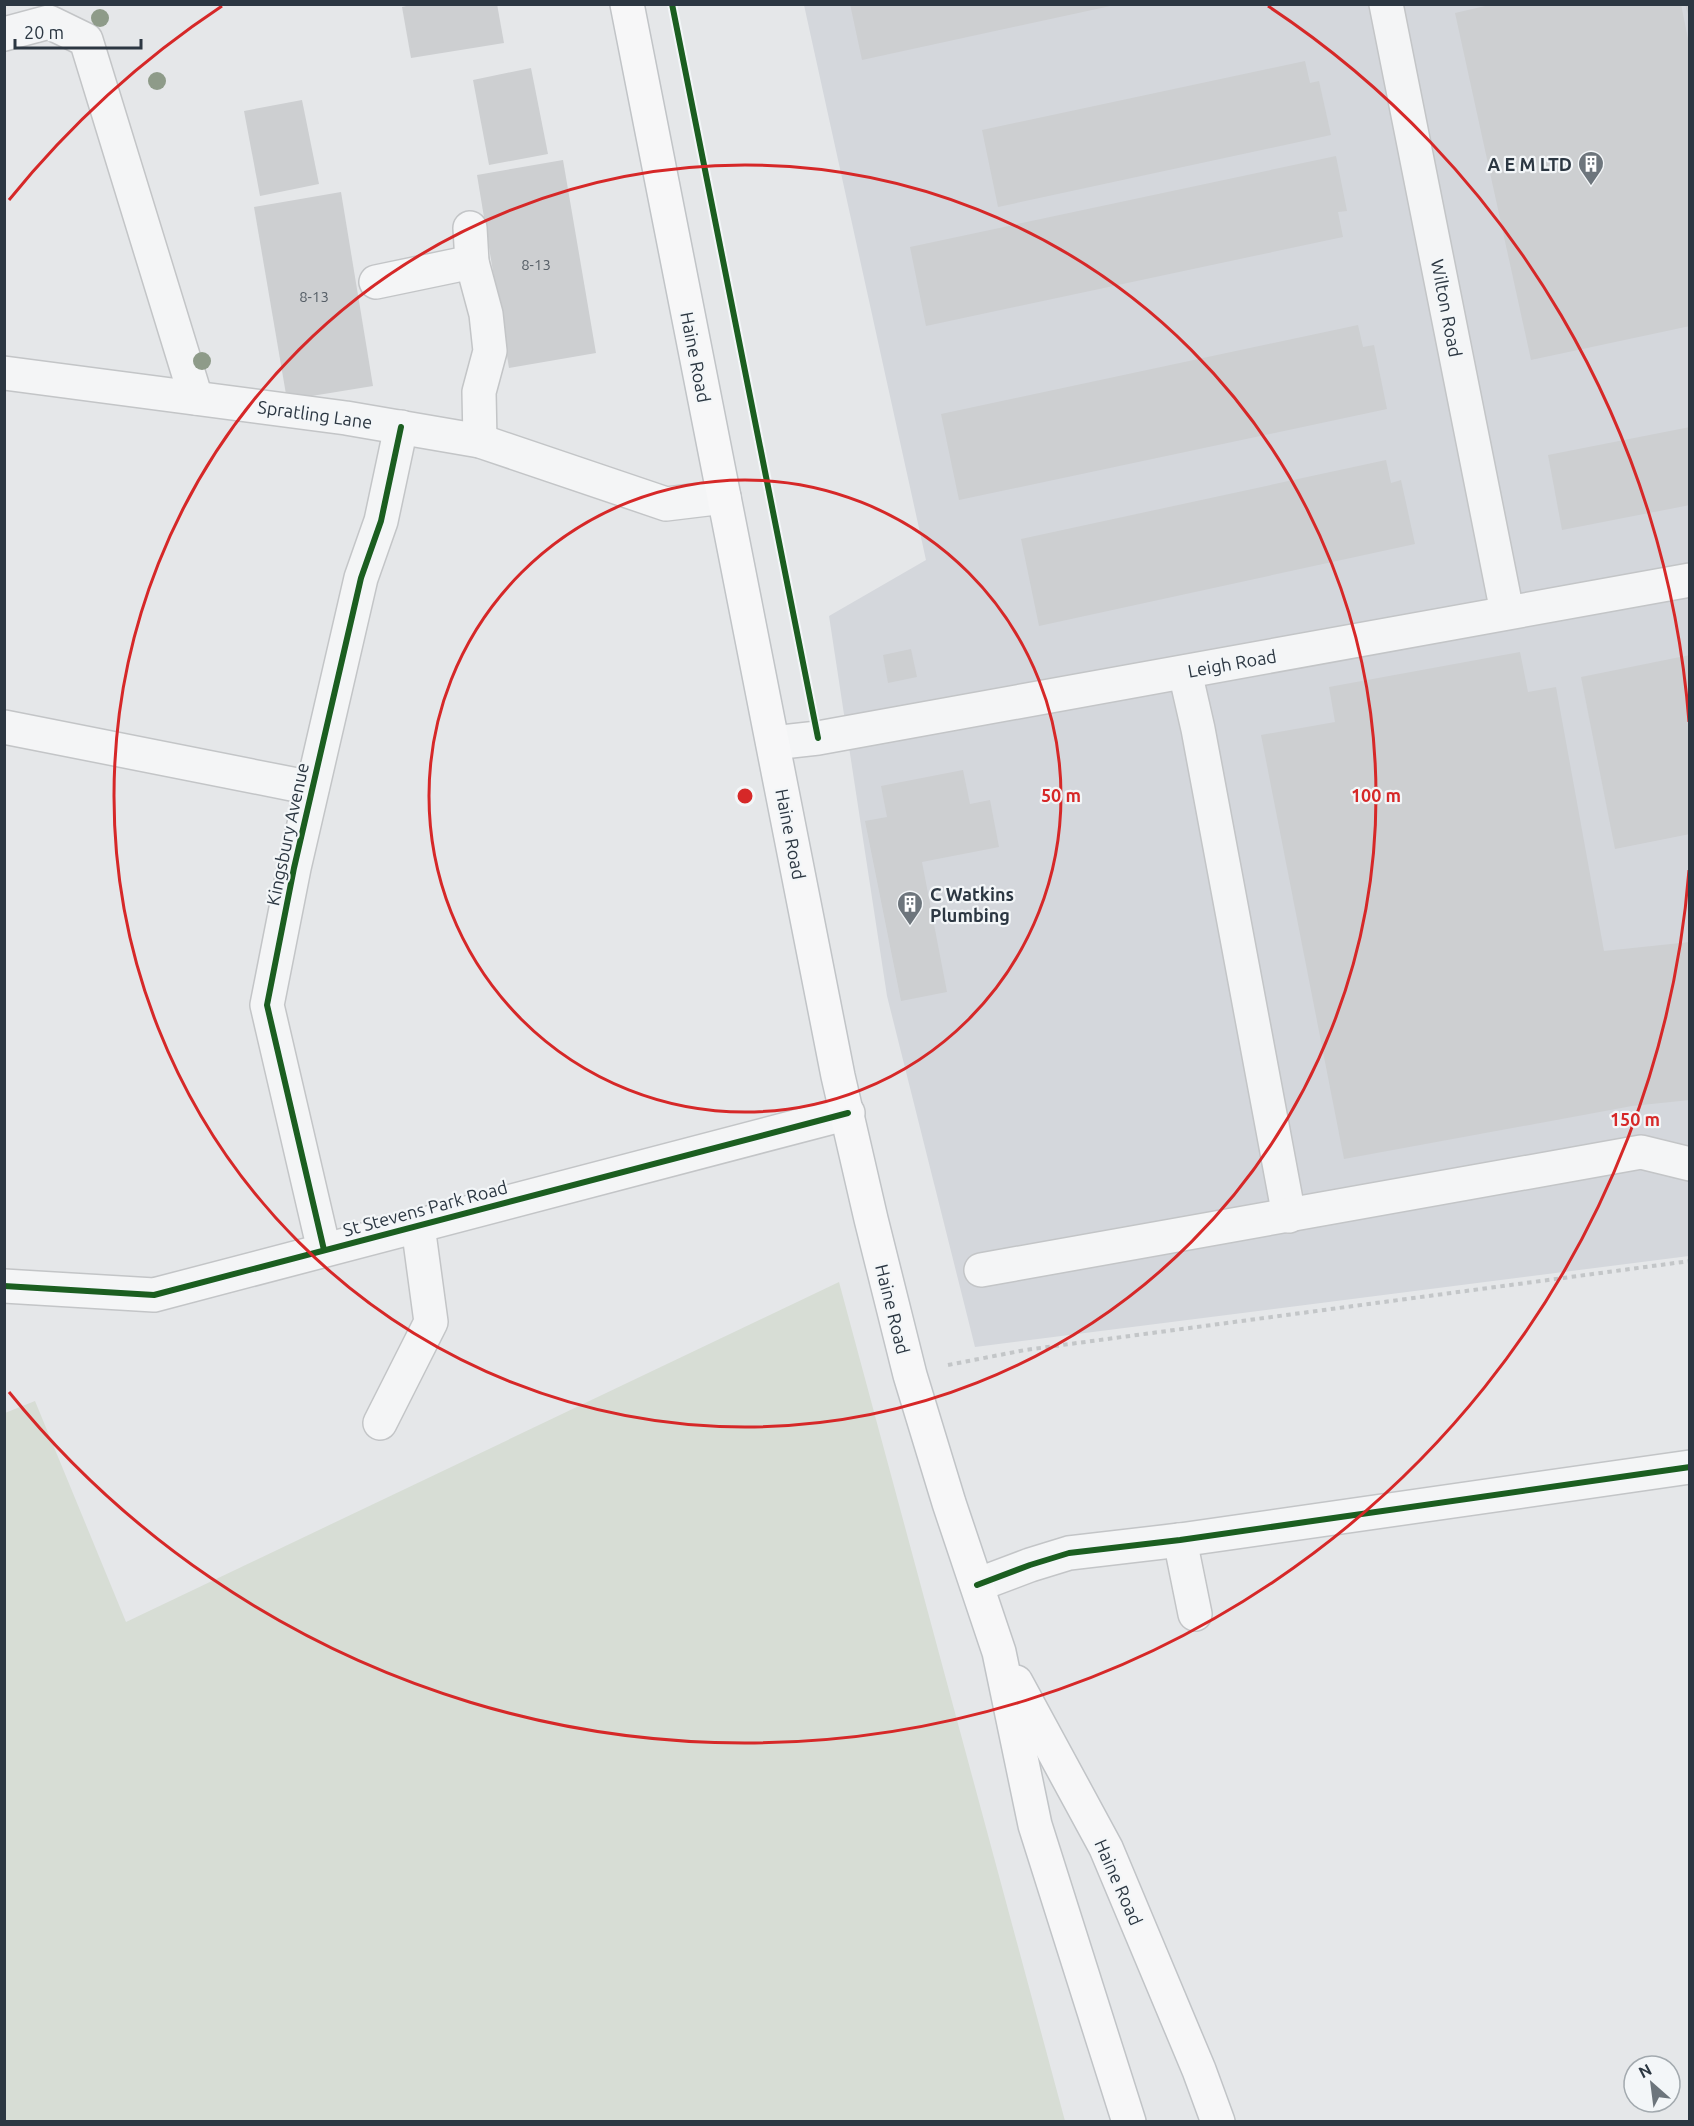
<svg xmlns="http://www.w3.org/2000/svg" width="1694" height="2126" font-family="Ubuntu,sans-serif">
	<rect width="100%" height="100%" fill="#e5e7e9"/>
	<polygon fill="#d4d7dc" points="804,5 1689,5 1689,1256 975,1347 887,996 829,616 926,560"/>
	<polygon fill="#d7ddd5" points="839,1282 1065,2121 5,2121 5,1413 35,1401 126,1622"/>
	<g fill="#cdcfd1">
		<polygon points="415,4 497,4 504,43 411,58 402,7"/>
		<polygon points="850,4 1115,4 1115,5 862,60"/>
		<polygon points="1494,4 1681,4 1690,49 1690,326 1531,360 1455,13"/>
		<polygon points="1685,4 1690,4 1690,18 1689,18"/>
		<polygon points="1305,61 1310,83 1319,81 1331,135 998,207 982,130"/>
		<polygon points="531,68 548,154 489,165 473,80"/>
		<polygon points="302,100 319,184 260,196 244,111"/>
		<polygon points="1336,156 1347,211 1338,212 1343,237 926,326 910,247"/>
		<polygon points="563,160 596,353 509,368 477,175"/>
		<polygon points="341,192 373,386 287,400 254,207"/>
		<polygon points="1358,325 1363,347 1374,345 1387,409 959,500 941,414"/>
		<polygon points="1690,427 1690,505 1562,530 1548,455"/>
		<polygon points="1386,460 1391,483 1401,480 1415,544 1039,626 1021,539"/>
		<polygon points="911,649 917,677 888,683 883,655"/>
		<polygon points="1520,652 1528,692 1556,687 1604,951 1690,942 1690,1100 1632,1106 1344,1159 1261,735 1335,722 1329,687"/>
		<polygon points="1690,655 1690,834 1615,849 1581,677"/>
		<polygon points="963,770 970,804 990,800 999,847 922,862 947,992 901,1001 865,821 887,817 881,786"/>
	</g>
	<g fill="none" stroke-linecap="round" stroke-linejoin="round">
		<defs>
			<g id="minor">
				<polyline points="1386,4 1507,612"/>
				<polyline points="4,34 49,22 86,40 196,398"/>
				<polyline points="470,228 472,262 486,314 490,351 479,392 480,441"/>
				<polyline points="376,282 472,262"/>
				<polyline points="4,373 346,418 480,441 666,504 724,497"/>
				<polyline points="1185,672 1198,729 1289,1216"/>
				<polyline points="4,727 312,788"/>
				<polyline points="773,743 818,738 1690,580"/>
				<polyline points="324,1250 267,1005 294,868 361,578 381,521 401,427"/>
				<polyline points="981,1270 1641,1152 1690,1164"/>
				<polyline points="4,1286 154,1295 848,1113"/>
				<polyline points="380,1423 431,1322 418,1226"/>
				<polyline points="1180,1540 1195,1614"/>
				<polyline points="977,1585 1030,1565 1069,1553 1180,1540 1690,1467"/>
			</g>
			<g id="major">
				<polyline points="627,4 838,1076 871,1219 910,1375 949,1503 999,1652 1035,1825 1129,2122"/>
				<polyline points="1016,1682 1106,1848 1199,2070 1218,2122"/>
			</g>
		</defs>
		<use href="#minor" stroke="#c3c5c7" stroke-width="36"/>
		<use href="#major" stroke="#c1c4c7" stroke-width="36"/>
		<polyline stroke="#c3c6c8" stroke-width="4" stroke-dasharray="4.5 4.5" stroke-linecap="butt" points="948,1365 1025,1350 1690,1261"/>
		<use href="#minor" stroke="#f4f5f6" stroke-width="33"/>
		<use href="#major" stroke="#f7f7f8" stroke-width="33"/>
		<defs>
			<g id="cycleway">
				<polyline points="672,4 818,738"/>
				<polyline points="324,1250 267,1005 294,868 361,578 381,521 401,427"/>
				<polyline points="4,1286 154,1295 848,1113"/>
				<polyline points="977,1585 1030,1565 1069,1553 1180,1540 1690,1467"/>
			</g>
		</defs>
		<use href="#cycleway" stroke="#f3f6f8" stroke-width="10"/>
		<use href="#cycleway" stroke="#1b5e20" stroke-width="6"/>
	</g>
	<g fill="#8e9b89">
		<circle cx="100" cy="18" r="9"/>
		<circle cx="157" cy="81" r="9"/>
		<circle cx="202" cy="361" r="9"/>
	</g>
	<g fill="none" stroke="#d62828" stroke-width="3">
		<circle cx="745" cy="796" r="316"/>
		<circle cx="745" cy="796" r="631"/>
		<path d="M1689 870A947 947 0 0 1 9 1392M9 200A947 947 0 0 1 222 6M1268 6A947 947 0 0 1 1689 722"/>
	</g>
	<defs>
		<symbol id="building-pin" viewBox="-11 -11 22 30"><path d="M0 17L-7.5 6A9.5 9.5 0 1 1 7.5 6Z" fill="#6d757c" stroke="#f3f6f8"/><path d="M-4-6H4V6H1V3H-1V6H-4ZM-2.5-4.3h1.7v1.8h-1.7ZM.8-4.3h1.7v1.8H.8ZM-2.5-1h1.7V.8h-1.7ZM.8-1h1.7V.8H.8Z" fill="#fff"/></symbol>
	</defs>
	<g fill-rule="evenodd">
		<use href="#building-pin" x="1576" y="149" width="30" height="40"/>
		<use href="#building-pin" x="895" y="889" width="30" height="40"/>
	</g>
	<g text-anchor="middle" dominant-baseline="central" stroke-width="4.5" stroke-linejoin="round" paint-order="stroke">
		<g font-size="15" fill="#555e66">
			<text x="536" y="264">8-13</text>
			<text x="314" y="296">8-13</text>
		</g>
		<g font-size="18" font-weight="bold" fill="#2c3742" stroke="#f3f6f8" text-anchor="end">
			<text x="1572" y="164">A E M LTD</text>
			<text x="930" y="894" text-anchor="start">C Watkins<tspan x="930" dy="21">Plumbing</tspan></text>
		</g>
		<g font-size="18" fill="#2c3742" stroke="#f3f6f8">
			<text transform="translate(1447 308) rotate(79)">Wilton Road</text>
			<text transform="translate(696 357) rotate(79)">Haine Road</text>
			<text transform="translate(315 414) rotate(8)">Spratling Lane</text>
			<text transform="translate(1232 663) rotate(-10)">Leigh Road</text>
			<text transform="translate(287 834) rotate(-78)">Kingsbury Avenue</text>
			<text transform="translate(791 834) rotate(79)">Haine Road</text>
			<text transform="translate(425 1208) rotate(-15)">St Stevens Park Road</text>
			<text transform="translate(893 1309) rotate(76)">Haine Road</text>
			<text transform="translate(1119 1882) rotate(66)">Haine Road</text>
		</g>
	</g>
	<circle cx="745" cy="796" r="9" fill="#d62828" stroke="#f3f6f8" stroke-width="3"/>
	<g font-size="18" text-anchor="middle" font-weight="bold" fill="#d62828" stroke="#f3f6f8" stroke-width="4.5" stroke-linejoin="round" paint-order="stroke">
		<text x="1061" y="802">50 m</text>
		<text x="1376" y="802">100 m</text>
		<text x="1635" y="1126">150 m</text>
	</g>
	<rect width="1694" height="2126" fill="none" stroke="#2c3742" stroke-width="12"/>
	<g transform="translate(1652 2084) rotate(332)"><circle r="28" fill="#f3f6f8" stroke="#a3aaaf" stroke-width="1.5"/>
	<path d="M0-4.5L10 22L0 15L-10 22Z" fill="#6d757c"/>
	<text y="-9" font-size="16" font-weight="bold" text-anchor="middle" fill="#2c3742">N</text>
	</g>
	<path d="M15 39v9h126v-9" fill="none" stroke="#2c3742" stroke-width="3"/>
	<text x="24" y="39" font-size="18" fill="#2c3742" stroke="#f3f6f8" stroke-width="4.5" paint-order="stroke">20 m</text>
</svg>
